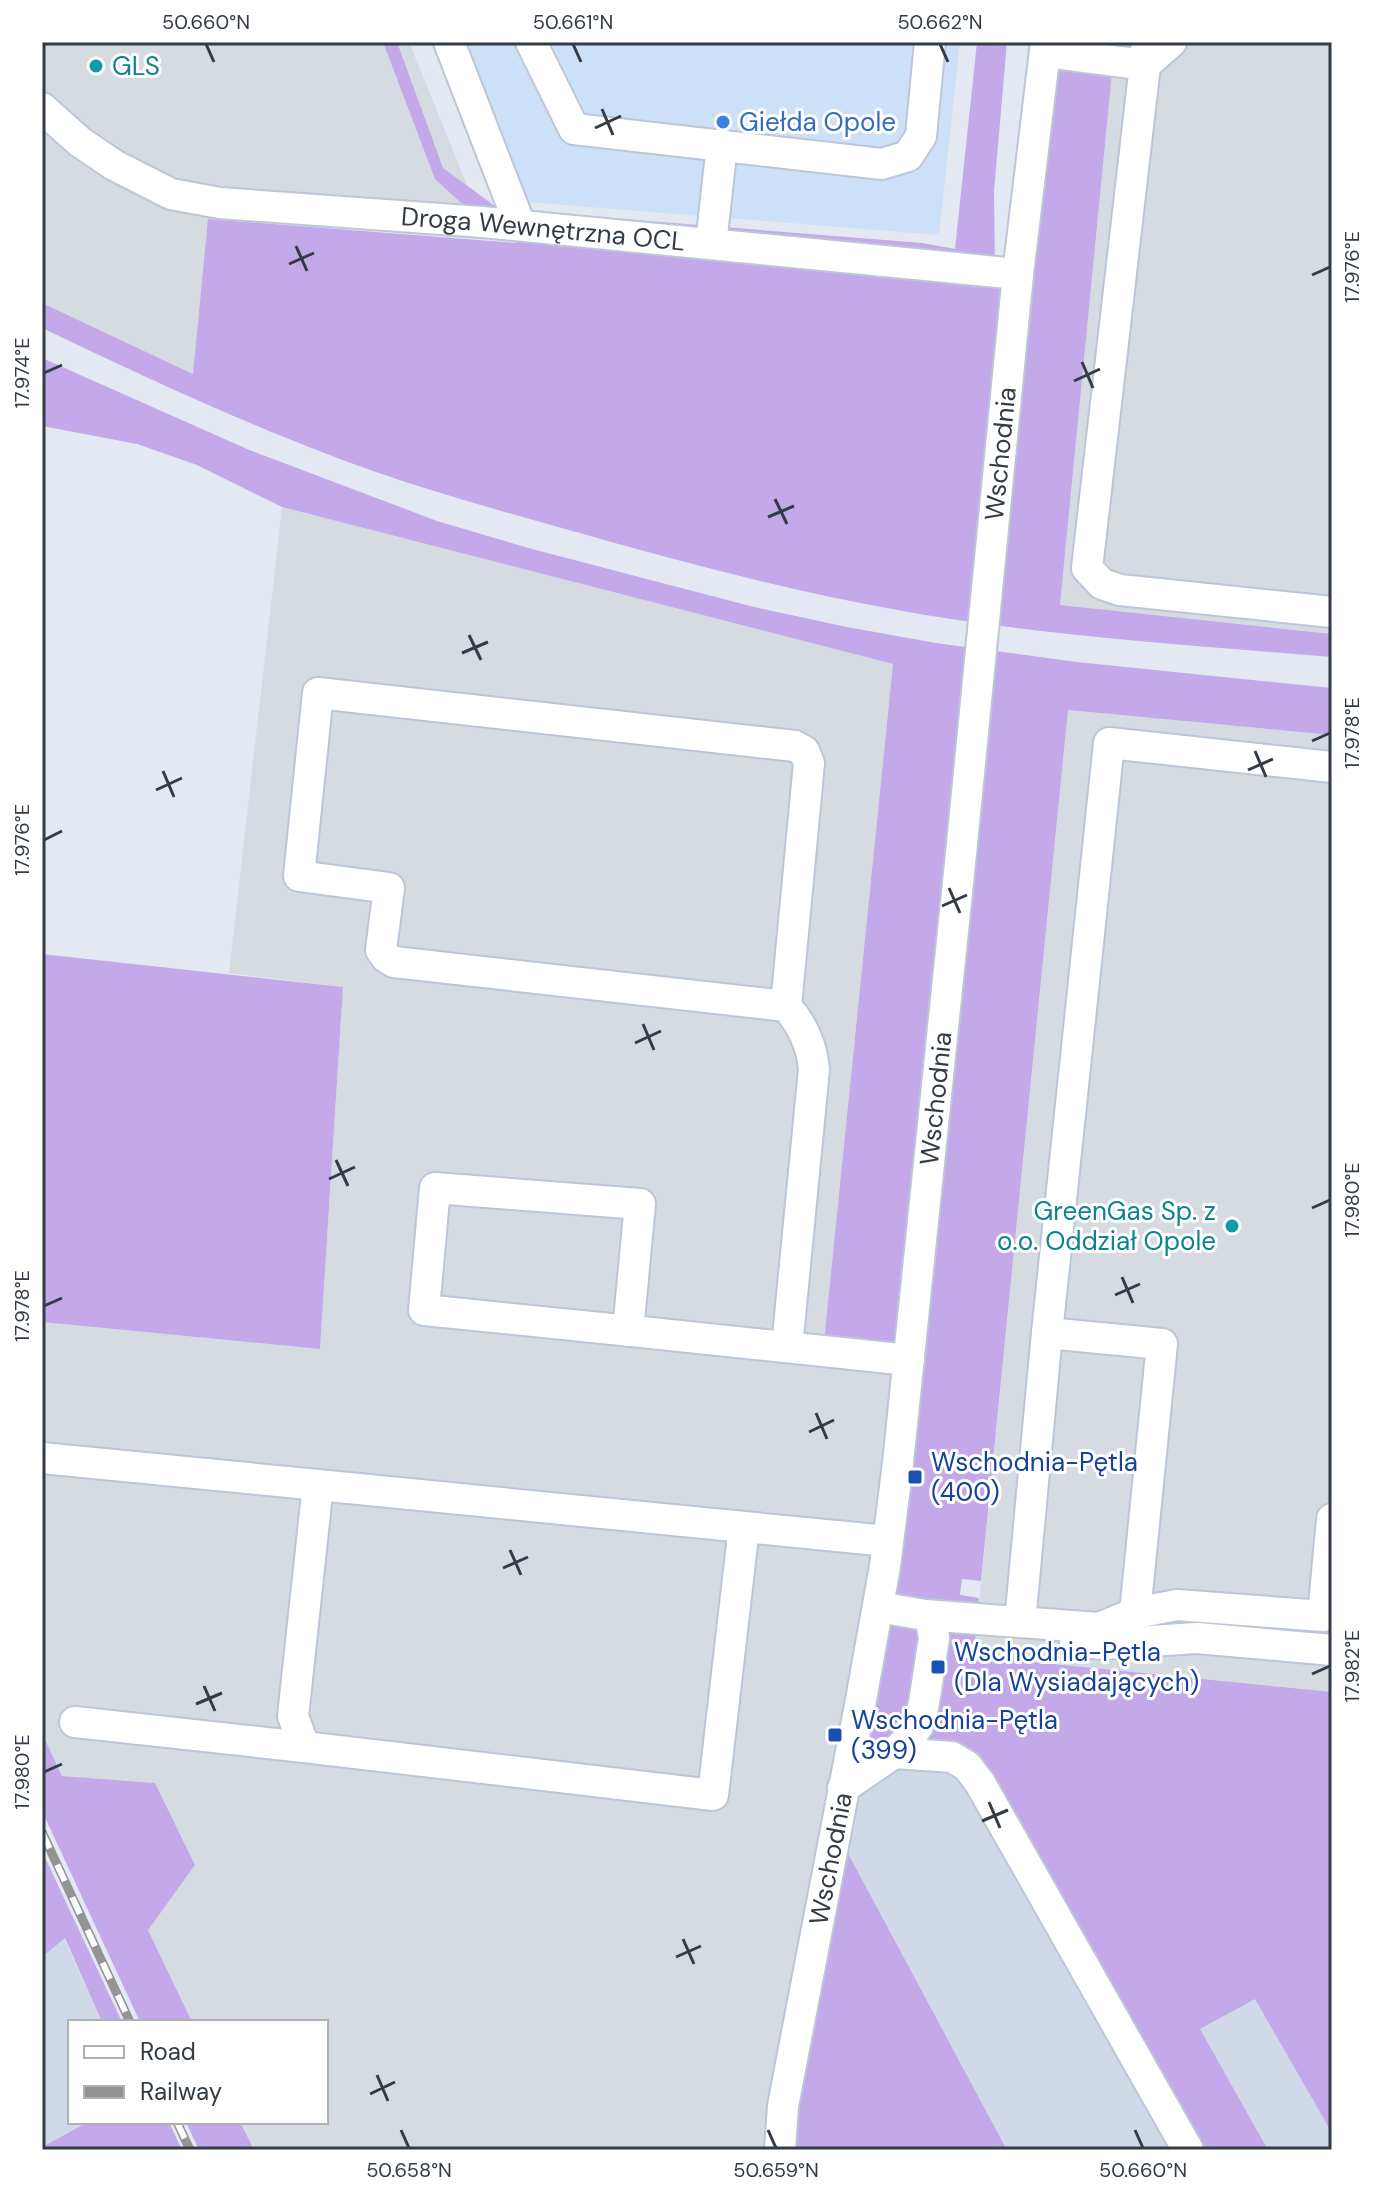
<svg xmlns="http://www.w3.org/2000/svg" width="1374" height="2192" font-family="'DM Sans',sans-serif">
	<rect width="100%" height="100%" fill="#e3e8f3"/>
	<g fill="#d1d8e7">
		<polygon points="894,1753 952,1757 1188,2150 1007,2150 835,1829 843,1788"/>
		<polygon points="64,1938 102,2022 70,2022 70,2122 88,2122 42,2147 42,1957"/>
		<polygon points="1256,1998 1332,2133 1332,2150 1268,2150 1199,2029"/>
	</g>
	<polygon fill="#cce0f7" points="462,42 960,42 939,235 526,202"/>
	<g fill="#d5dbe1">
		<polygon points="42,42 409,42 482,222 220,203 193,374 42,303"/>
		<polygon points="1115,42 1332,42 1332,634 1060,605"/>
		<polygon points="282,507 893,664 823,1350 909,1360 780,2150 254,2150 240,2122 326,2122 326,2022 192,2022 148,1930 195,1865 155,1783 62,1776 42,1733 42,1322 320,1349 343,987 229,973"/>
		<polygon points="1068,710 1332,735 1332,1692 974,1656"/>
	</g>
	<g fill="#c4a9ea">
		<path d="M383,42H397L443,168L499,209L922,243L955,249L977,42H1007L994,191L995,271L1018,274L1046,42H1115L1060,605L1332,634V657C1187,645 1040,636 897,610C786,590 677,561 569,530C505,512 439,494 376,472C262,432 151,380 42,328V303L193,374L208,219L516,243V238L482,222L435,179Z"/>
		<polygon points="42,358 247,449 437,521 532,549 754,607 847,627 936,643 1077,662 1332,688 1332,735 1068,710 981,1581 962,1579 960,1595 979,1598 974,1656 1332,1692 1332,2133 1255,1999 1200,2029 1268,2150 1188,2150 980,1783 895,1753 843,1788 909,1360 823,1351 893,664 282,507 197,465 137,444 42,426"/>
		<polygon points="42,954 343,987 320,1349 42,1322"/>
		<polygon points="42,1733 62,1776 155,1783 195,1865 148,1930 192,2022 140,2022 42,1811"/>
		<polygon points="835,1829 1007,2150 780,2150"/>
		<polygon points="42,1851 122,2022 102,2022 65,1938 42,1957"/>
		<polygon points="88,2122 169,2122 182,2150 42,2150 42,2147"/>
		<polygon points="186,2122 240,2122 254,2150 199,2150"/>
	</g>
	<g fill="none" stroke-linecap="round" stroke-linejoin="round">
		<defs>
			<g id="minor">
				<polyline points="449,42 520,225"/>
				<polyline points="531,42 574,129 882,164 908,156 921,136 930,42"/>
				<polyline points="1147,42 1145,65 1171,42"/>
				<polyline points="1045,52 1145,65 1087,568 1102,584 1120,590 1332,612"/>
				<path id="s1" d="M42,108L80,142L114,165L171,194L220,203L482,222L1018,274"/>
				<polyline points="711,244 722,145"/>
				<path d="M786,1006L394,962L386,957L381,950L389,888L299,876L318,693L795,746L804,751L809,763L786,1006C802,1024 812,1046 814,1069L787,1347"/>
				<path d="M628,1331L640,1204L435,1188L424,1310C586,1326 747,1343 909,1360"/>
				<polyline points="42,1458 318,1485"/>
				<polyline points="744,1527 318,1485 293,1716 304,1747 713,1795 744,1527 888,1541"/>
				<polyline points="1135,1613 1177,1605 1323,1616 1332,1519"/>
				<polyline points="925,1615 1099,1628 1135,1613 1162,1344 1047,1333"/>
				<polyline points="1020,1622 1047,1333 1109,743 1332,767"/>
				<polyline points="1075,1641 1103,1644 1197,1638 1332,1650"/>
				<polyline points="75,1722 304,1747"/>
				<polyline points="894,1753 952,1757 967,1766 980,1783 1188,2150"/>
				<polyline points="843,1788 894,1753 908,1740 918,1726 924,1703 934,1638 931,1621 925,1615 878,1607"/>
				<path id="s2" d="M780,2150L783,2106L861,1700L885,1566L898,1463L962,844L1018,274L1046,42"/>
			</g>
		</defs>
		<use href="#minor" stroke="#bcc6d7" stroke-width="34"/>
		<use href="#minor" stroke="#fff" stroke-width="30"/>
		<defs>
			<g id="rail">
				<polyline points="42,1832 130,2022"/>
				<polyline points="177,2122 190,2150"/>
			</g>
		</defs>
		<use href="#rail" stroke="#949494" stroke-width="9"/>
		<use href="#rail" stroke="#fff" stroke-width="6" stroke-dasharray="18" stroke-linecap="butt"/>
	</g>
	<path fill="none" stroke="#333b45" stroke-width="3" d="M206,44L214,62M573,44L581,62M940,44L948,62M602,109L613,135M595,128L621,116M296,246L307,271M289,264L314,253M1312,275L1330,267M1082,362L1093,388M44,373L62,365M1074,381L1100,369M775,499L787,524M768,517L794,506M469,635L481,660M462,653L488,642M1312,741L1330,733M1255,751L1266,777M1248,770L1273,759M163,771L174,797M156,790L182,778M44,840L62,831M949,888L960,913M942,906L967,895M643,1024L654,1050M635,1043L661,1031M336,1160L348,1186M329,1179L355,1167M1312,1208L1330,1200M1122,1277L1133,1303M1115,1295L1140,1284M44,1306L62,1298M816,1413L827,1439M809,1432L834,1420M510,1550L521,1575M503,1568L528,1557M1312,1674L1330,1666M204,1686L215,1711M196,1704L222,1693M44,1772L62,1764M989,1802L1000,1828M982,1821L1008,1810M683,1939L694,1964M676,1957L701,1946M377,2075L388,2101M370,2094L395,2082M401,2130L409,2148M768,2130L776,2148M1135,2130L1143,2148"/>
	<g fill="#0f9aa8" stroke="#fff" stroke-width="3">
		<circle cx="96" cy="66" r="8"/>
		<circle cx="1232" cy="1226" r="8"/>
	</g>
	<circle fill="#3f7fe0" stroke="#fff" stroke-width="3" cx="723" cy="122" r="8"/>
	<g fill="#1a4fb4" stroke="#fff" stroke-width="3">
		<rect x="907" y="1469" width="16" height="16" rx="4"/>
		<rect x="930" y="1659" width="16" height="16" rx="4"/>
		<rect x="827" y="1727" width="16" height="16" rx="4"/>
	</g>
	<g text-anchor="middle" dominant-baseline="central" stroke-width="6" stroke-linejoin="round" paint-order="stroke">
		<g font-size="26" fill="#0d838f" stroke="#fff" text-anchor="start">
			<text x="112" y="66">GLS</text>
			<text x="1216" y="1211" text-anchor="end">GreenGas Sp. z<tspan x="1216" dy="30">o.o. Oddział Opole</tspan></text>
		</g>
		<g font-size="26" fill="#366cbe" stroke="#fff" text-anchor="start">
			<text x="739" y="122">Giełda Opole</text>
		</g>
		<g font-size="26" fill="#333b45" stroke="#fff">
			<text stroke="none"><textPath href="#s1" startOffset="530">Droga Wewnętrzna OCL</textPath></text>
			<text stroke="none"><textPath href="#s2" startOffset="1712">Wschodnia</textPath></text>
			<text stroke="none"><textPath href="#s2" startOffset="1064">Wschodnia</textPath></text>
			<text stroke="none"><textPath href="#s2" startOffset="296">Wschodnia</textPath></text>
		</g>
		<g font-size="26" fill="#164399" stroke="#fff" text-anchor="start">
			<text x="931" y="1462">Wschodnia-Pętla<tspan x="931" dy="30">(400)</tspan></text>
			<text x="954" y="1652">Wschodnia-Pętla<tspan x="954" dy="30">(Dla Wysiadających)</tspan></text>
			<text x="851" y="1720">Wschodnia-Pętla<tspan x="851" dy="30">(399)</tspan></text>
		</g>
	</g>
	<rect width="1374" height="2192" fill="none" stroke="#ffffff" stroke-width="88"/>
	<rect x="68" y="2020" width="260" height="104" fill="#ffffff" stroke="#adb1b5" stroke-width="2"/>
	<rect x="84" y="2046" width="40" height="12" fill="#ffffff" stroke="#adb1b5" stroke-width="2"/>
	<text x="140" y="2060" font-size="24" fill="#333b45">Road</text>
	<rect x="84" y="2086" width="40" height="12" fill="#949494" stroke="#adb1b5" stroke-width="2"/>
	<text x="140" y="2100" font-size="24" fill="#333b45">Railway</text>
	<rect x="44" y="44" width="1286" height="2104" fill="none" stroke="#333b45" stroke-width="3"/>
	<g font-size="20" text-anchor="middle" fill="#333b45">
		<text x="206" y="29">50.660°N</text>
		<text x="573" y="29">50.661°N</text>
		<text x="940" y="29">50.662°N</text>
		<text transform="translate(1352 267) rotate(-90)" y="7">17.976°E</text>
		<text transform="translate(22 373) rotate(-90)" y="7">17.974°E</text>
		<text transform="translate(1352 733) rotate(-90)" y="7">17.978°E</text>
		<text transform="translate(22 840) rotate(-90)" y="7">17.976°E</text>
		<text transform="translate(1352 1200) rotate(-90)" y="7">17.980°E</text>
		<text transform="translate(22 1306) rotate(-90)" y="7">17.978°E</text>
		<text transform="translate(1352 1666) rotate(-90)" y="7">17.982°E</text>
		<text transform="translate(22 1772) rotate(-90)" y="7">17.980°E</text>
		<text x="409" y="2177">50.658°N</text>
		<text x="776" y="2177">50.659°N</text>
		<text x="1143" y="2177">50.660°N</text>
	</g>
</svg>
